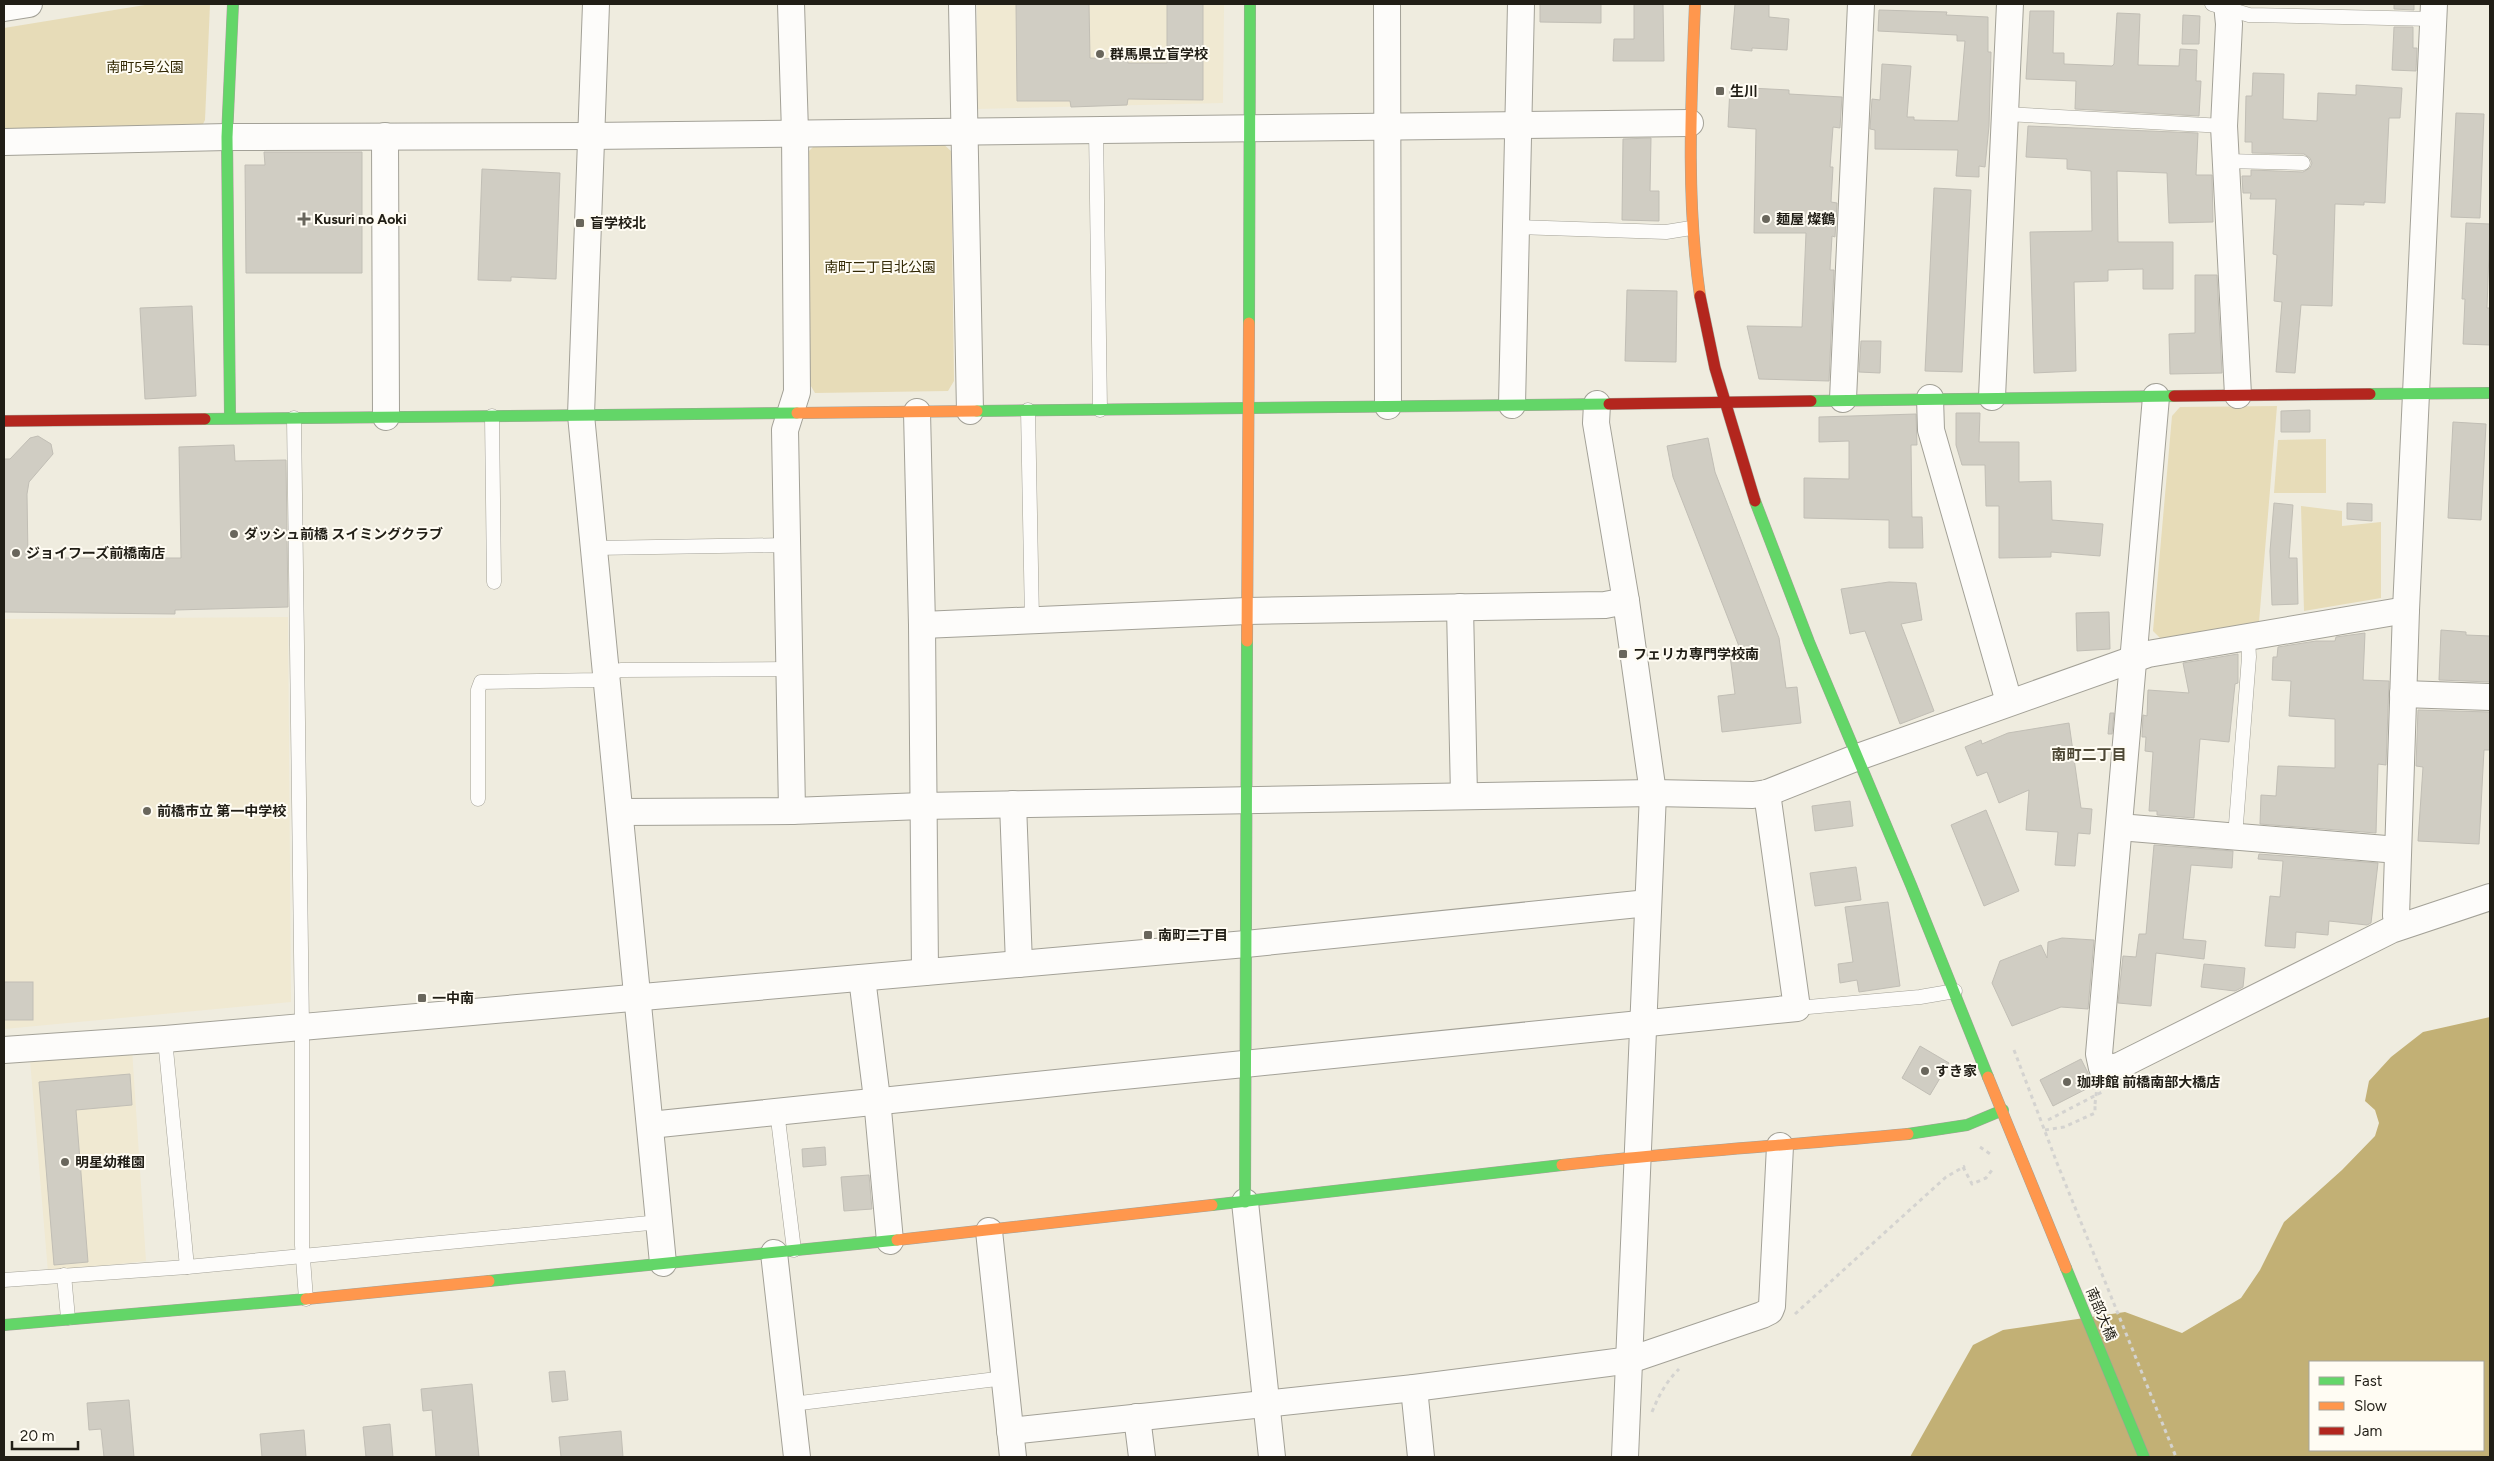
<svg xmlns="http://www.w3.org/2000/svg" width="2494" height="1461" font-family="Figtree,'Noto Sans JP',sans-serif">
	<rect width="100%" height="100%" fill="#efecdf"/>
	<g fill="#f0e9d2">
		<polygon points="977,4 1224,4 1223,103 977,109"/>
		<polygon points="288,617 291,1002 4,1029 4,619"/>
		<polygon points="132,1049 146,1261 48,1272 30,1060"/>
	</g>
	<g fill="#e7dcb8">
		<polygon points="151,4 210,4 205,120 202,126 4,131 4,28"/>
		<polygon points="941,142 951,151 954,381 948,391 815,393 808,381 806,154 815,145"/>
		<polygon points="2277,406 2259,622 2163,641 2153,631 2172,416 2180,407"/>
		<polygon points="2326,439 2326,493 2274,493 2278,440"/>
		<polygon points="2301,506 2342,511 2342,526 2381,522 2381,598 2304,611"/>
	</g>
	<path fill="#c2b075" fill-rule="evenodd" d="M2490,1017V1457H1910L1973,1345L2003,1330L2125,1312L2182,1333L2241,1298L2260,1270L2284,1222L2342,1170L2375,1136L2379,1123L2375,1110L2365,1101L2369,1081L2391,1057L2423,1032ZM2310,1362H2483V1450H2310Z"/>
	<g fill="#d0cdc3" stroke="#c1beb5">
		<polygon points="1016,4 1089,4 1090,58 1128,59 1128,63 1167,63 1167,4 1203,4 1203,100 1128,99 1127,105 1071,107 1070,101 1017,101"/>
		<polygon points="1540,4 1601,4 1601,23 1540,22"/>
		<polygon points="1634,4 1663,4 1664,61 1613,61 1614,39 1634,39"/>
		<polygon points="1735,4 1769,4 1769,17 1789,19 1787,50 1752,48 1752,51 1731,49"/>
		<polygon points="2394,4 2414,4 2414,10 2394,9"/>
		<polygon points="1879,10 1947,12 1946,15 1988,17 1988,52 1991,52 1989,126 1985,167 1979,166 1979,177 1956,176 1958,150 1875,149 1875,130 1870,129 1872,99 1880,100 1882,64 1911,66 1907,117 1914,117 1914,120 1958,121 1965,41 1957,41 1957,35 1878,31"/>
		<polygon points="2030,11 2054,11 2053,53 2064,53 2064,64 2112,66 2114,64 2117,13 2140,14 2138,65 2179,66 2180,49 2197,50 2196,81 2201,81 2199,116 2075,109 2076,81 2026,79"/>
		<polygon points="2183,15 2200,16 2199,44 2182,44"/>
		<polygon points="2394,27 2413,27 2413,48 2417,48 2416,71 2392,70"/>
		<polygon points="2253,73 2284,74 2283,119 2317,121 2318,93 2356,95 2356,85 2402,88 2400,118 2389,118 2385,203 2364,202 2364,205 2335,204 2332,306 2301,305 2295,373 2276,372 2282,302 2274,301 2277,255 2273,254 2276,199 2250,199 2251,193 2243,193 2242,176 2251,176 2251,170 2303,172 2310,168 2312,163 2310,158 2304,154 2252,153 2252,142 2245,142 2246,96 2252,96"/>
		<polygon points="1730,87 1789,90 1789,94 1842,97 1840,128 1833,127 1830,167 1833,167 1831,202 1837,203 1835,237 1832,236 1830,270 1834,270 1829,381 1759,379 1747,326 1802,327 1806,233 1754,233 1756,129 1728,127"/>
		<polygon points="2456,113 2484,114 2480,218 2451,217"/>
		<polygon points="2028,126 2198,133 2196,175 2212,175 2213,222 2169,223 2167,173 2117,171 2118,242 2173,242 2173,289 2143,289 2143,269 2108,270 2108,281 2074,282 2076,371 2034,373 2030,232 2092,231 2091,171 2067,169 2067,159 2026,157"/>
		<polygon points="1651,138 1650,191 1659,191 1659,221 1622,220 1623,139"/>
		<polygon points="264,152 362,152 362,273 246,273 245,165 265,165"/>
		<polygon points="482,169 560,173 556,279 511,277 511,281 478,280"/>
		<polygon points="1934,188 1971,190 1962,372 1925,371"/>
		<polygon points="2466,223 2490,224 2487,308 2490,308 2490,345 2463,344 2465,299 2462,299"/>
		<polygon points="2195,275 2217,275 2222,373 2170,374 2169,334 2195,333"/>
		<polygon points="1627,290 1677,291 1676,362 1625,361"/>
		<polygon points="192,306 196,396 145,399 140,308"/>
		<polygon points="1861,341 1881,341 1880,373 1859,372"/>
		<polygon points="2310,410 2310,432 2281,432 2281,411"/>
		<polygon points="1956,413 1980,413 1979,442 2019,442 2019,482 2051,481 2052,520 2103,524 2100,556 2051,552 2051,557 1999,558 1999,506 1986,506 1985,465 1962,465 1956,445"/>
		<polygon points="1916,414 1917,445 1911,445 1912,517 1922,517 1923,548 1889,548 1889,520 1804,518 1804,478 1849,479 1849,441 1819,442 1819,417"/>
		<polygon points="2453,422 2486,424 2481,520 2448,518"/>
		<polygon points="38,436 51,444 53,454 29,482 27,494 28,558 181,558 179,447 234,445 235,461 286,460 288,607 175,610 175,614 4,612 4,459 10,459 30,438"/>
		<polygon points="1708,438 1715,472 1779,638 1786,688 1797,687 1801,723 1722,732 1718,696 1735,694 1730,656 1742,654 1673,477 1667,446"/>
		<polygon points="2274,503 2293,505 2289,558 2297,558 2298,604 2272,605 2270,551"/>
		<polygon points="2347,503 2372,504 2372,521 2347,519"/>
		<polygon points="1889,582 1916,583 1922,620 1901,624 1934,711 1900,724 1865,631 1850,634 1841,589"/>
		<polygon points="2109,612 2110,649 2077,651 2076,613"/>
		<polygon points="2441,630 2466,632 2466,635 2490,636 2490,682 2439,680"/>
		<polygon points="2365,633 2363,680 2389,681 2386,765 2378,764 2376,833 2260,824 2261,795 2276,796 2278,766 2335,768 2335,719 2289,716 2291,681 2272,680 2273,657 2277,657 2278,647 2316,641 2335,641 2336,637"/>
		<polygon points="2238,654 2238,683 2235,684 2229,742 2200,739 2194,818 2157,815 2157,811 2149,811 2153,752 2145,751 2146,737 2142,737 2143,715 2147,716 2148,690 2189,693 2183,663"/>
		<polygon points="2418,710 2490,712 2490,750 2484,750 2479,844 2418,841 2423,767 2416,766"/>
		<polygon points="2110,713 2114,713 2112,734 2108,734"/>
		<polygon points="2069,723 2081,808 2092,809 2090,834 2078,833 2075,866 2055,865 2058,832 2026,830 2029,790 1999,803 1987,772 1977,776 1965,747 1981,740 1982,744 2008,733"/>
		<polygon points="1850,801 1853,826 1815,831 1812,806"/>
		<polygon points="1986,810 2019,891 1984,906 1951,825"/>
		<polygon points="2154,845 2233,851 2232,868 2191,865 2183,939 2206,941 2204,959 2156,953 2151,1006 2118,1003 2123,956 2136,957 2139,934 2146,934"/>
		<polygon points="2259,854 2378,863 2371,923 2367,925 2329,921 2328,935 2296,932 2295,948 2265,946 2270,896 2280,897 2283,861 2258,859"/>
		<polygon points="1856,867 1861,900 1815,906 1810,873"/>
		<polygon points="1888,902 1900,986 1859,992 1857,980 1840,983 1838,964 1853,962 1845,907"/>
		<polygon points="2062,938 2094,940 2088,1009 2061,1007 2012,1026 1992,983 2000,961 2041,945 2047,958 2048,942"/>
		<polygon points="2204,964 2245,968 2243,987 2235,991 2201,987"/>
		<rect x="4" y="982" width="29" height="38"/>
		<polygon points="1920,1046 1949,1063 1930,1095 1902,1078"/>
		<polygon points="2081,1059 2094,1085 2053,1106 2040,1080"/>
		<polygon points="130,1074 132,1105 76,1110 88,1262 54,1265 39,1082"/>
		<polygon points="825,1147 826,1165 803,1167 802,1149"/>
		<polygon points="869,1175 872,1209 844,1211 841,1177"/>
		<polygon points="565,1371 568,1400 552,1402 549,1372"/>
		<polygon points="472,1384 479,1457 436,1457 432,1410 423,1411 421,1389"/>
		<polygon points="129,1400 134,1457 104,1457 101,1429 89,1430 87,1403"/>
		<polygon points="390,1424 393,1457 366,1457 363,1427"/>
		<polygon points="304,1430 306,1457 262,1457 260,1434"/>
		<polygon points="621,1431 623,1457 561,1457 559,1437"/>
	</g>
	<g fill="none" stroke-linecap="round" stroke-linejoin="round">
		<defs>
			<g id="lane">
				<polyline points="2212,4 2249,15 2433,19"/>
				<polyline points="2005,114 2224,126"/>
				<polyline points="1096,129 1100,410"/>
				<polyline points="2225,161 2303,163"/>
				<polyline points="1515,227 1666,232 1691,228"/>
				<polyline points="1028,410 1032,620"/>
				<polyline points="492,416 494,582"/>
				<polyline points="294,418 302,1027 302,1245 306,1299"/>
				<polyline points="594,548 787,545"/>
				<polyline points="478,799 478,690 481,682 599,680 606,674 621,670 789,669"/>
				<polyline points="2235,837 2249,657 2248,638"/>
				<polyline points="1797,1008 1920,997 1955,991"/>
				<polyline points="165,1039 187,1267"/>
				<polyline points="777,1111 794,1250"/>
				<polyline points="64,1275 68,1318"/>
				<polyline points="4,1280 187,1267 660,1222"/>
				<polyline points="792,1404 1005,1378"/>
			</g>
			<g id="street">
				<polyline points="596,4 581,415 663,1263"/>
				<polyline points="791,4 795,132 797,392 785,430 792,811"/>
				<polyline points="962,4 970,411"/>
				<polyline points="1387,4 1388,406"/>
				<polyline points="2227,4 2229,24 2224,126 2238,395"/>
				<polyline points="4,8 29,4"/>
				<polyline points="385,136 386,417"/>
				<polyline points="4,142 227,137 590,136 1690,123"/>
				<polyline points="1992,397 2010,4"/>
				<polyline points="2156,397 2099,1054 2102,1068 2109,1069 2121,1065 2391,930 2490,897"/>
				<polyline points="1930,398 1931,430 2009,702"/>
				<polyline points="1843,399 1861,4"/>
				<polyline points="1597,404 1596,423 1626,601 1653,793 1625,1457"/>
				<polyline points="1512,405 1521,4"/>
				<polyline points="917,412 922,625 925,972"/>
				<polyline points="1460,607 1464,796"/>
				<polyline points="922,625 1247,611 1605,605 1626,601"/>
				<polyline points="2403,694 2490,697"/>
				<polyline points="1013,804 1019,964"/>
				<polyline points="620,812 792,811 922,806 1653,793 1753,795 1767,793 1858,757 2148,654 2406,610"/>
				<polyline points="2119,827 2398,850"/>
				<polyline points="2400,926 2396,916 2406,610 2434,4"/>
				<polyline points="862,978 877,1099 890,1241"/>
				<polyline points="4,1050 165,1039 1246,944 1648,903"/>
				<path d="M650,1125C848,1103 1046,1084 1244,1064C1428,1046 1612,1025 1797,1008L1767,793"/>
				<polyline points="1245,1202 1272,1457"/>
				<polyline points="989,1231 1013,1457"/>
				<polyline points="774,1253 797,1457"/>
				<polyline points="1414,1388 1421,1457"/>
				<polyline points="1137,1417 1142,1457"/>
				<polyline points="1010,1431 1414,1388 1608,1363 1630,1360 1762,1315 1770,1311 1772,1306 1780,1146"/>
			</g>
			<g id="fast">
				<polyline points="1249,323 1250,4"/>
				<polyline points="2370,394 2490,393"/>
				<polyline points="1811,401 2174,396"/>
				<polyline points="977,411 1609,404"/>
				<polyline points="230,417 227,137 233,4"/>
				<polyline points="205,419 797,413"/>
				<polyline points="1755,501 1809,642 1911,885 1988,1077"/>
				<polyline points="1908,1134 1967,1125 2003,1110"/>
				<polyline points="1245,1202 1247,641"/>
				<polyline points="1212,1205 1562,1165"/>
				<polyline points="2066,1268 2144,1457"/>
				<polyline points="489,1281 897,1240"/>
				<polyline points="4,1325 306,1299"/>
			</g>
			<g id="slow">
				<path d="M1695,4C1691,102 1686,199 1700,296"/>
				<polyline points="797,413 977,411"/>
				<polyline points="1247,641 1249,323"/>
				<polyline points="1988,1077 2066,1268"/>
				<path d="M1562,1165C1677,1152 1792,1145 1908,1134"/>
				<polyline points="897,1240 1212,1205"/>
				<polyline points="306,1299 489,1281"/>
			</g>
			<g id="jam">
				<polyline points="1700,296 1715,368 1755,501"/>
				<polyline points="2174,396 2370,394"/>
				<polyline points="1609,404 1811,401"/>
				<polyline points="4,421 205,419"/>
			</g>
		</defs>
		<use href="#lane" stroke="#a3a197" stroke-width="15"/>
		<use href="#street" stroke="#a3a197" stroke-width="28"/>
		<use href="#fast" stroke="#a3a197" stroke-width="12"/>
		<use href="#slow" stroke="#a3a197" stroke-width="12"/>
		<use href="#jam" stroke="#a3a197" stroke-width="12"/>
		<g stroke="#d4d3d0" stroke-width="3" stroke-dasharray="4 4" stroke-linecap="butt">
			<polyline points="2014,1050 2057,1163 2176,1457"/>
			<polyline points="2048,1120 2102,1092"/>
			<polyline points="2045,1130 2064,1127 2095,1113 2095,1104"/>
			<polyline points="1980,1147 1993,1156"/>
			<polyline points="1963,1167 1972,1184 1986,1178 1992,1170"/>
			<polyline points="1795,1314 1946,1177 1965,1166"/>
			<path d="M1652,1412C1659,1395 1666,1382 1679,1369"/>
		</g>
		<use href="#lane" stroke="#fdfcfa" stroke-width="14"/>
		<use href="#street" stroke="#fdfcfa" stroke-width="26"/>
		<use href="#fast" stroke="#63d668" stroke-width="11"/>
		<use href="#slow" stroke="#ff974d" stroke-width="11"/>
		<use href="#jam" stroke="#b3261e" stroke-width="11"/>
		<polyline stroke="#d4d3d0" stroke-width="3" stroke-dasharray="4 4" stroke-linecap="butt" points="2095,1104 2097,1087"/>
	</g>
	<g fill="#69665c" stroke="#fffcf3" stroke-width="2">
		<circle cx="1100" cy="54" r="5"/>
		<rect x="1715" y="86" width="10" height="10" rx="2.5"/>
		<path d="M301.5 211.5h5v5h5v5h-5v5h-5v-5h-5v-5h5z"/>
		<circle cx="1766" cy="219" r="5"/>
		<rect x="575" y="218" width="10" height="10" rx="2.5"/>
		<circle cx="234" cy="534" r="5"/>
		<circle cx="16" cy="553" r="5"/>
		<rect x="1618" y="649" width="10" height="10" rx="2.5"/>
		<circle cx="147" cy="811" r="5"/>
		<rect x="1143" y="930" width="10" height="10" rx="2.5"/>
		<rect x="417" y="993" width="10" height="10" rx="2.5"/>
		<circle cx="1925" cy="1071" r="5"/>
		<circle cx="2067" cy="1082" r="5"/>
		<circle cx="65" cy="1162" r="5"/>
	</g>
	<g text-anchor="middle" dominant-baseline="central" stroke-width="4" stroke-linejoin="round" paint-order="stroke">
		<g font-size="14" font-weight="bold" fill="#211e16" stroke="#fffcf3" text-anchor="start">
			<text x="1110" y="54">群馬県立盲学校</text>
			<text x="1730" y="91">生川</text>
			<text x="314" y="219">Kusuri no Aoki</text>
			<text x="1776" y="219">麺屋 燦鶴</text>
			<text x="590" y="223">盲学校北</text>
			<text x="244" y="534">ダッシュ前橋 スイミングクラブ</text>
			<text x="26" y="553">ジョイフーズ前橋南店</text>
			<text x="1633" y="654">フェリカ専門学校南</text>
			<text x="157" y="811">前橋市立 第一中学校</text>
			<text x="1158" y="935">南町二丁目</text>
			<text x="432" y="998">一中南</text>
			<text x="1935" y="1071">すき家</text>
			<text x="2077" y="1082">珈琲館 前橋南部大橋店</text>
			<text x="75" y="1162">明星幼稚園</text>
		</g>
		<g font-size="14" fill="#322804" stroke="#fffcf3">
			<text x="145" y="67">南町5号公園</text>
			<text x="880" y="267">南町二丁目北公園</text>
		</g>
		<g font-size="14" fill="#211e16" stroke="#fffcf3">
			<text transform="translate(2101 1314) rotate(67)">南部大橋</text>
		</g>
		<g font-size="15" font-weight="bold" fill="#4d4734" stroke="#fffcf3">
			<text x="2089" y="755">南町二丁目</text>
		</g>
	</g>
	<rect width="2494" height="1461" fill="none" stroke="#211e16" stroke-width="10"/>
	<rect x="2309" y="1361" width="175" height="90" fill="#fffcf3" stroke="#a6a39b"/>
	<rect x="2319" y="1377" width="25" height="8" fill="#63d668" stroke="#a6a39b"/>
	<text x="2354" y="1386" font-size="15" fill="#211e16">Fast</text>
	<rect x="2319" y="1402" width="25" height="8" fill="#ff974d" stroke="#a6a39b"/>
	<text x="2354" y="1411" font-size="15" fill="#211e16">Slow</text>
	<rect x="2319" y="1427" width="25" height="8" fill="#b3261e" stroke="#a6a39b"/>
	<text x="2354" y="1436" font-size="15" fill="#211e16">Jam</text>
	<path d="M12 1441v8h66v-8" fill="none" stroke="#211e16" stroke-width="2.5"/>
	<text x="20" y="1441" font-size="15" fill="#211e16" stroke="#fffcf3" stroke-width="4" paint-order="stroke">20 m</text>
</svg>
